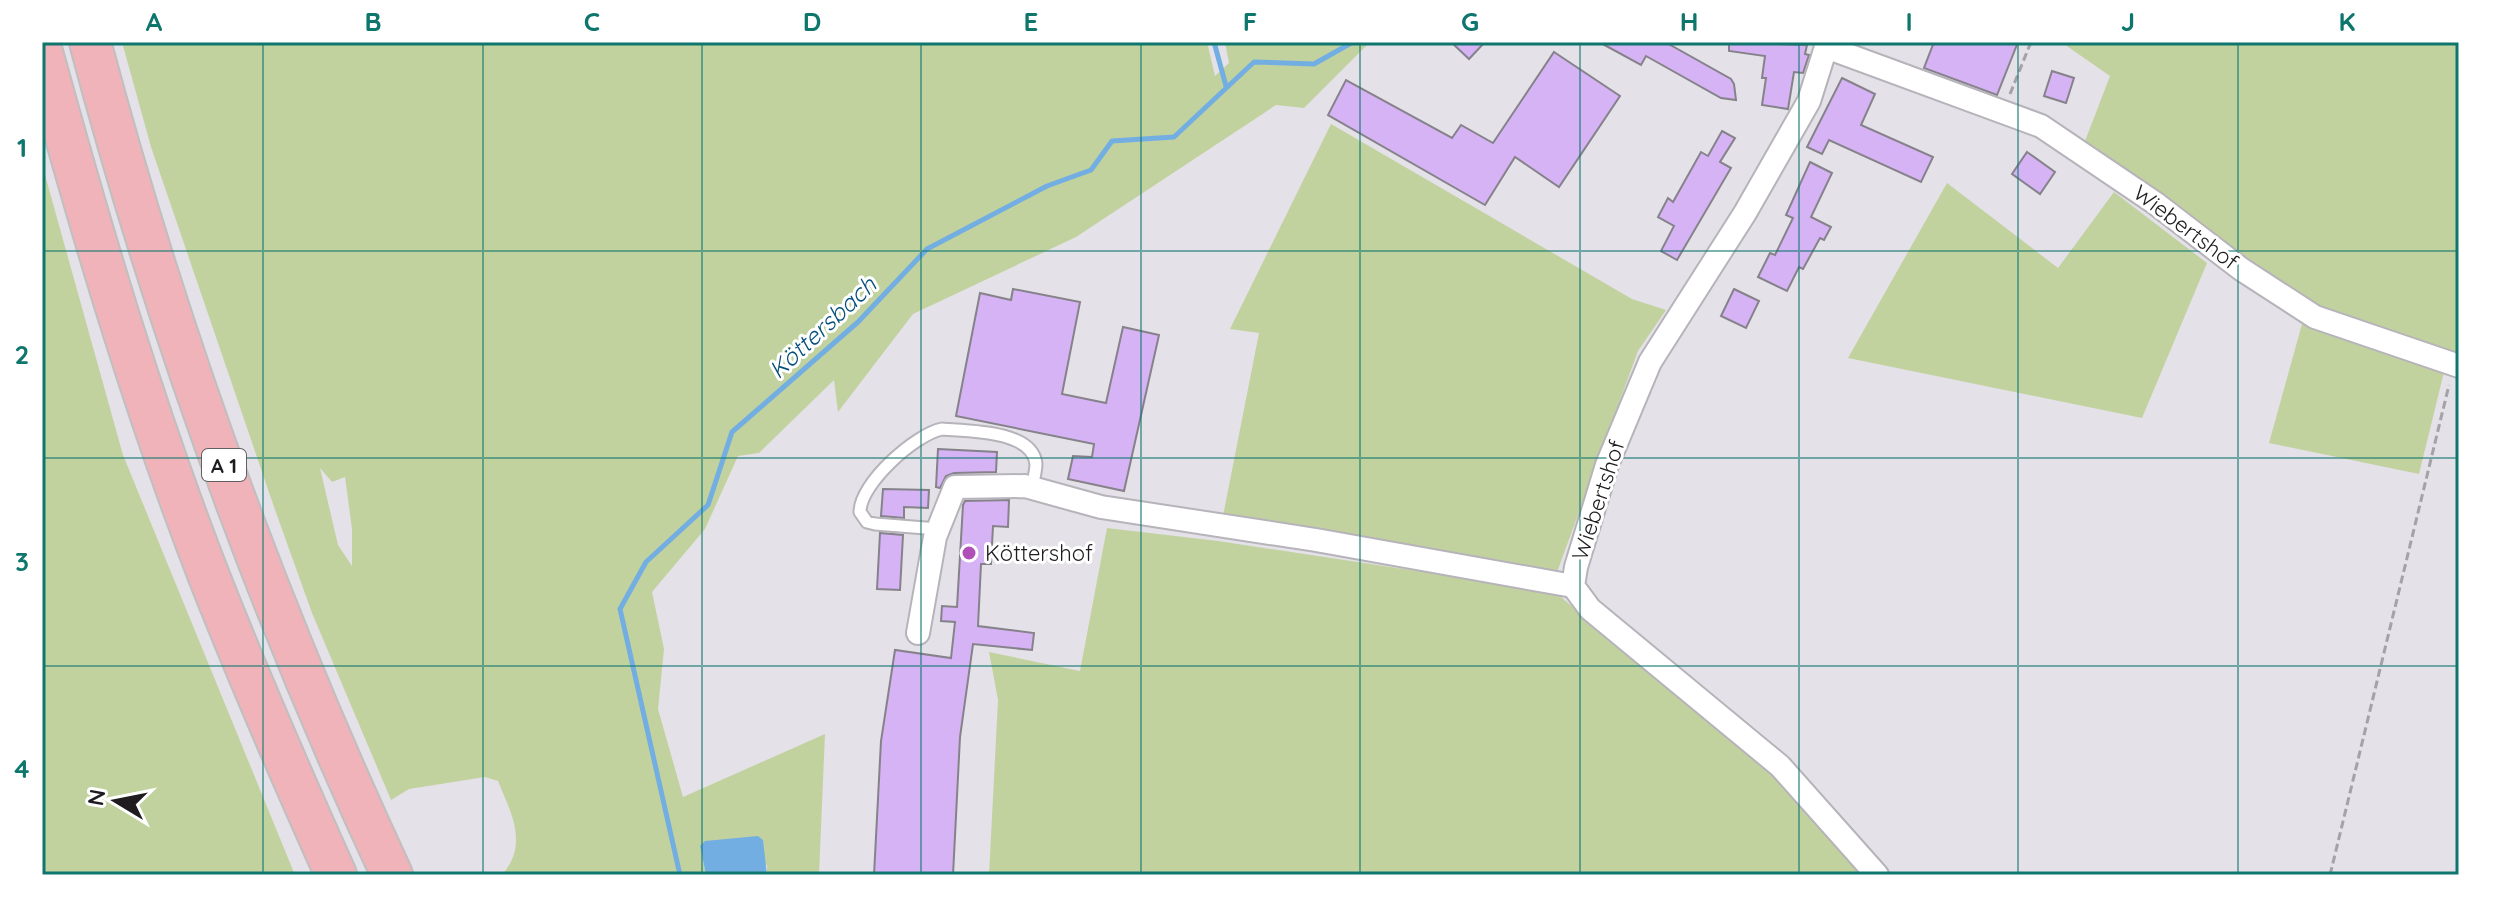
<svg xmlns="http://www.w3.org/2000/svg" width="2501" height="917" font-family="Quicksand,sans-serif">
	<rect width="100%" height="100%" fill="#e4e1e8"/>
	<g fill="#c2d29f" fill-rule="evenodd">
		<path d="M122,42H1207L1215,76L1229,63L1225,42H1370L1304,108L1276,105L1076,237L913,314L838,412L834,380L759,453L738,456L705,529L652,592L664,649L658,709L683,797L825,734L819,875H767V865L700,846L706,875H502C529,844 511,813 498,781L485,777L409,789L391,800L312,613L274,507L151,147ZM320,468L332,482L345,477L352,529V566L338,545Z"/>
		<polygon points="2061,42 2459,42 2459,357 2317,308 2085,141 2110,76"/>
		<polygon points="1331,124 1632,299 1666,310 1638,351 1556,575 1223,516 1259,333 1230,329"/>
		<polygon points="42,164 123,455 295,875 42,875"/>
		<polygon points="1947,183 2058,268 2114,192 2207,263 2142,418 1848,358"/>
		<polygon points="2302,324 2444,372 2419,474 2269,443"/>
		<polygon points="1107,528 1218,541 1555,592 1773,776 1861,875 989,875 998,700 989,652 1080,671"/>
	</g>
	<polygon fill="#73aee2" points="758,836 763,840 767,875 706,875 700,846 705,841"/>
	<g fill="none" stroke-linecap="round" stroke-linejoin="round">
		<g stroke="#73aee2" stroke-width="5">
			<polyline points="1214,42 1226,86"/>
			<polyline points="680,875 620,609 646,562 708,505 732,432 858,322 927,249 1047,186 1091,170 1112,141 1174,137 1254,62 1314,64 1353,42"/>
		</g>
	</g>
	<g fill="#d5b3f5" stroke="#86828a" stroke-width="2">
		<polygon points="1451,42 1485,42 1469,59"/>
		<polygon points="1599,42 1665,42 1731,79 1734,84 1736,100 1721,98 1646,56 1641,65"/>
		<polygon points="1729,42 1807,45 1805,54 1809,55 1803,73 1794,72 1788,109 1762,105 1766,78 1762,78 1765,56 1729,51"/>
		<polygon points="1934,42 2018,42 1997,95 1924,68"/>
		<polygon points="1554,52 1620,96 1559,187 1515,157 1485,205 1328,115 1346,80 1452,138 1461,125 1493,143"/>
		<polygon points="2052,71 2074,78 2066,103 2044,96"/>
		<polygon points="1842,78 1875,94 1861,125 1933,157 1921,182 1829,140 1822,154 1807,147"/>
		<polygon points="1722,131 1735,138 1720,162 1731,168 1677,260 1661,251 1674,226 1658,217 1668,198 1673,202 1701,152 1708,156"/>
		<polygon points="2027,152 2055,172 2040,194 2012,174"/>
		<polygon points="1810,162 1832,173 1811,217 1831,227 1824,240 1820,238 1803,269 1799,267 1787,291 1758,277 1770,253 1775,255 1793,218 1786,215"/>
		<polygon points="1013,289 1080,302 1062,394 1106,403 1123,327 1159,335 1124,491 1068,479 1073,456 1092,457 1094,444 956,416 980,293 1011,300"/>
		<polygon points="1734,289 1759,301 1746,328 1721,316"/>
		<polygon points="938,449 997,452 996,472 954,473 946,476 940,488 936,487"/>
		<polygon points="883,489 929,490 928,508 904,507 904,518 881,516"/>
		<polygon points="1009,500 1008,527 993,526 991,564 981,564 978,626 1034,633 1032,650 973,644 960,737 953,875 874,875 881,741 895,650 951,658 955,622 941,621 942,606 957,607 963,505 965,501"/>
		<polygon points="880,533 903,535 900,590 877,589"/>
	</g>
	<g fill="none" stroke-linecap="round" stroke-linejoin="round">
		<defs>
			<path id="service" d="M938,529L875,524L867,522L860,512C860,483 916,434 942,429C967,431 1033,430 1036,464C1036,471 1033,481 1032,489"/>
			<g id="minor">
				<polyline points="1825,42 1826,47 1809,101 1745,213 1650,362 1607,465 1576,567 1573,586 1590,609 1780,766 1877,875"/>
				<polyline points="1826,47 2041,126 2155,203 2241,269 2315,317 2459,366"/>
				<polyline points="918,633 935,537 955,487 1025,486 1101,507 1316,540 1573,586"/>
			</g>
			<g id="motorway">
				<path d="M90,42C166,327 267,607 392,875"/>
				<path d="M42,52C91,230 143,407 210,579C249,678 292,777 336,875"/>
			</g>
		</defs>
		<use href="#service" stroke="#b6b3ba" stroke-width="15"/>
		<use href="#minor" stroke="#b6b3ba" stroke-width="26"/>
		<use href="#motorway" stroke="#c0bfc0" stroke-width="44"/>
		<g stroke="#a4a1a7" stroke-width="3" stroke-dasharray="8 4" stroke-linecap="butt">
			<polyline points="2010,94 2031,42"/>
			<polyline points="2330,875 2449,385"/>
		</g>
		<use href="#service" stroke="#fff" stroke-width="11"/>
		<use href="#minor" stroke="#fff" stroke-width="22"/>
		<use href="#motorway" stroke="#efb3b9" stroke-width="40"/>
	</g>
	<path fill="none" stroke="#0f766e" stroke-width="2" stroke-opacity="0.55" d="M263,42V875M483,42V875M702,42V875M921,42V875M1141,42V875M1360,42V875M1580,42V875M1799,42V875M2018,42V875M2238,42V875M42,251H2459M42,458H2459M42,666H2459"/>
	<circle fill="#af4fb8" stroke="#fff" stroke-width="3" cx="969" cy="553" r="8"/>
	<g text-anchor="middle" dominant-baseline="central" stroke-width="6" stroke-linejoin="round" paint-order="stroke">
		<rect fill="#fff" stroke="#626062" stroke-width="2" x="202" y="449" width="44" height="32" rx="6"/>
		<g font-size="20" font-weight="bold" fill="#1e1c1f">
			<text x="224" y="465">A 1</text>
		</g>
		<g font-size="22" fill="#1e1c1f" stroke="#fff">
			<text transform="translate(2186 227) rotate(37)">Wiebertshof</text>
			<text transform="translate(1598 500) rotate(-72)">Wiebertshof</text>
		</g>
		<g font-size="22" fill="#1e1c1f" stroke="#fff" text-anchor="start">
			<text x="985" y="553">Köttershof</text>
		</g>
		<g font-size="24" font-style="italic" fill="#054e7e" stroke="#fff">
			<text transform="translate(822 327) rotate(-43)">Köttersbach</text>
		</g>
	</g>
	<rect width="2501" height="917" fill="none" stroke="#ffffff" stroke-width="88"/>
	<g transform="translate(116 801) rotate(280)" stroke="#ffffff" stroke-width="6" paint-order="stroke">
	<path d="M0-6L14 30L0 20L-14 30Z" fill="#1e1c1f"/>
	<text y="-12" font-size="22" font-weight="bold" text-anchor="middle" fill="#1e1c1f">N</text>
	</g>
	<rect x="44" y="44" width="2413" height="829" fill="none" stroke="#0f766e" stroke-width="3"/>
	<g font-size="26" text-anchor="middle" font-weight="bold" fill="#0f766e">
		<text x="154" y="31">A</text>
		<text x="373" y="31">B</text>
		<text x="592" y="31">C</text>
		<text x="812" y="31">D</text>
		<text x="1031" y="31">E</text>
		<text x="1250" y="31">F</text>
		<text x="1470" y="31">G</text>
		<text x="1689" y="31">H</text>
		<text x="1909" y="31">I</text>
		<text x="2128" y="31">J</text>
		<text x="2347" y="31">K</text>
		<text x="22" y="157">1</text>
		<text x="22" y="364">2</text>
		<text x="22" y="571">3</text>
		<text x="22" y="778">4</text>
	</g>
</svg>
